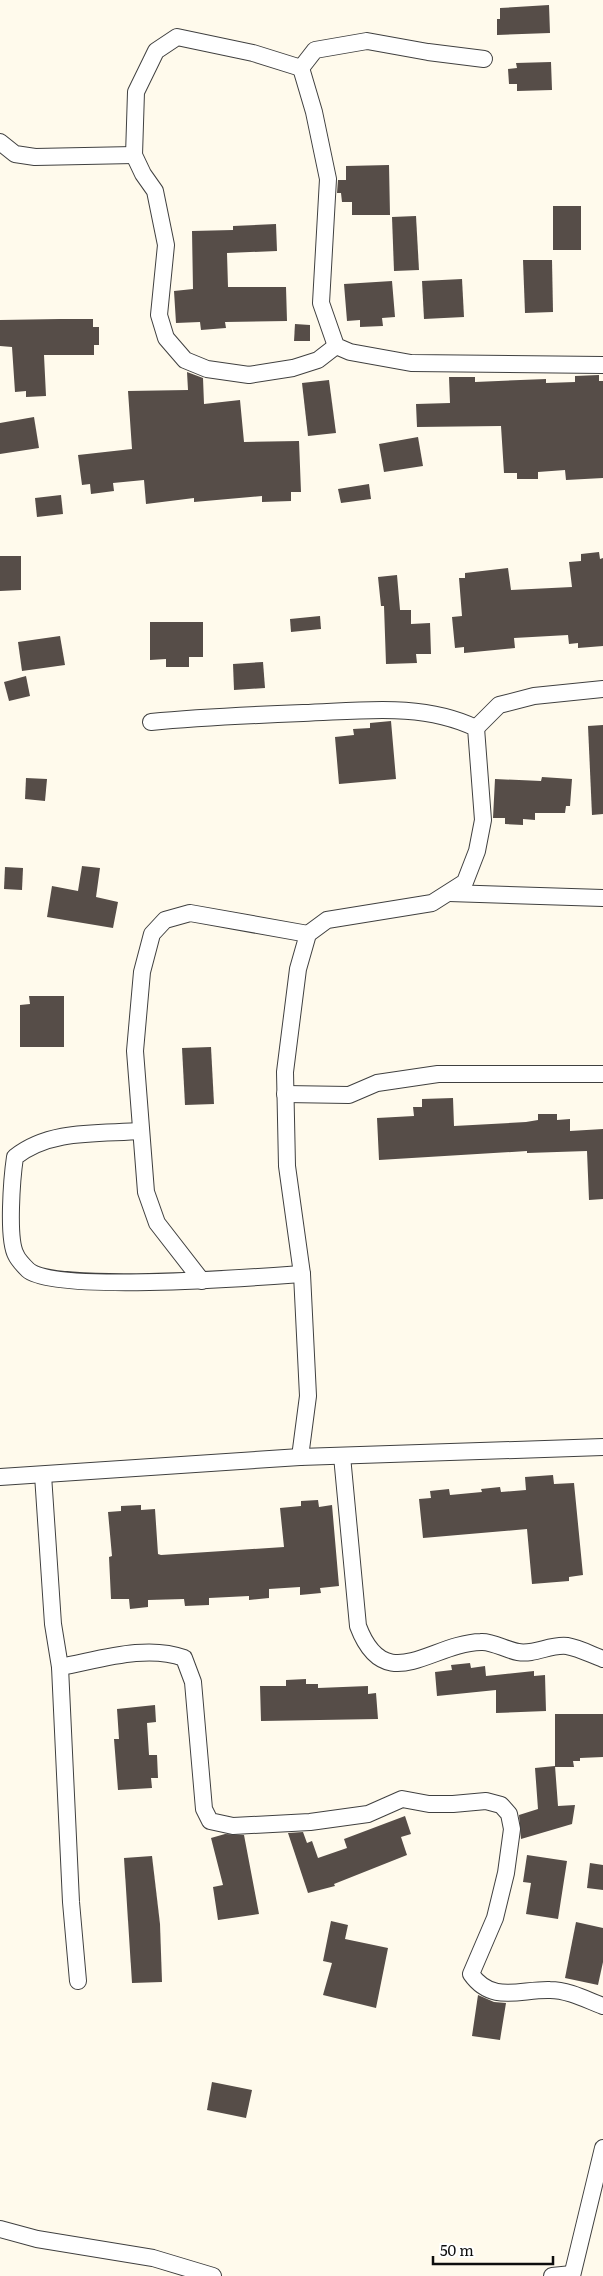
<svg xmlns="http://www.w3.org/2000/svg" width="603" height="2276" font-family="Literata,serif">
	<rect width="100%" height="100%" fill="#fffaec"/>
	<g fill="#564d48">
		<polygon points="549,5 550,33 497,35 497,19 500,19 500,8"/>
		<polygon points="551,62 552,90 517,91 517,84 509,84 508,69 517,68 516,63"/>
		<polygon points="389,165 390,215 352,215 352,202 342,202 341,193 337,193 338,180 346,180 346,166"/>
		<rect x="553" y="206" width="28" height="44"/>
		<polygon points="416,216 419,270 394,271 392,217"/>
		<polygon points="276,224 277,251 227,253 228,287 286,287 287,321 225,322 226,328 201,330 200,322 176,323 174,291 193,289 192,231 233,230 233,226"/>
		<polygon points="523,260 552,260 553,312 525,313"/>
		<polygon points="462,279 464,317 424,319 422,281"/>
		<polygon points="392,281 395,317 382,318 383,326 360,327 360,320 347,321 344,284"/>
		<polygon points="60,319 93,319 93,327 99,327 99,345 94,345 94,355 44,355 46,396 26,397 26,391 15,392 12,347 0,346 0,320"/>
		<polygon points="295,324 310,325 310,341 294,341"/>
		<polygon points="187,372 203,378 204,404 240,400 244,442 299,441 301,492 291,492 291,501 262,502 262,496 194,502 194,498 146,504 144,480 113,483 114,491 91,494 90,484 82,485 78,455 132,449 128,391 188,390"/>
		<polygon points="599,375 599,381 603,381 603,478 566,480 565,470 538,472 538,479 517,479 517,473 504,473 501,426 417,427 416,404 450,403 449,377 475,377 475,382 546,379 546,383 575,382 575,376"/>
		<polygon points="329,380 336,433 308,436 302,383"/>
		<polygon points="34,417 39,448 0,454 0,423"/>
		<polygon points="418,437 423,466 384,472 379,444"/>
		<polygon points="369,484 371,499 341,503 338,489"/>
		<polygon points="61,495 63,514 37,517 35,498"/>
		<polygon points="599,552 600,559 603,558 603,646 578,648 578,643 569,644 568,635 514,638 515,648 464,653 464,647 455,648 452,617 462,616 459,578 465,578 465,573 508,568 511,590 572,587 569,562 581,561 581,554"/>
		<polygon points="0,556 21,556 21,590 0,591"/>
		<polygon points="397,575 400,610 411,610 411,624 430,623 431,654 416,654 417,663 386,664 384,606 381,606 378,577"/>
		<polygon points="320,616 321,629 291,632 290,619"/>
		<polygon points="150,622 203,622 203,657 189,657 189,667 166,667 166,659 150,660"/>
		<polygon points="60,636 65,665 22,671 18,642"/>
		<polygon points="263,662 265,688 234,690 233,664"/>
		<polygon points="26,676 30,696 9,701 4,682"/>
		<polygon points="391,721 396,779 339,784 335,737 354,735 353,729 370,728 370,723"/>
		<polygon points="603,725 603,814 592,815 588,726"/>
		<polygon points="542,777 572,779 570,806 566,806 565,813 535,813 535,820 523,819 523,825 505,824 505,818 493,818 495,779 541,781"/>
		<polygon points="26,778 47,779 45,801 25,799"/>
		<polygon points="82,866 100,868 96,897 118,902 113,928 47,917 52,886 78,891"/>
		<polygon points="5,867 23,868 22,890 4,889"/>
		<polygon points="29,996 64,996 64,1047 20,1047 20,1005 30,1004"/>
		<polygon points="211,1047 214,1104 185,1105 182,1048"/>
		<polygon points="453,1098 454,1126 526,1122 538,1120 538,1114 557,1114 557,1120 570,1119 570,1131 603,1129 603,1199 589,1200 587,1151 527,1153 527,1151 379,1160 377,1118 414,1116 413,1107 422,1107 422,1099"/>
		<polygon points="553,1475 554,1484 574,1483 583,1575 569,1577 569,1581 532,1584 527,1529 423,1538 419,1499 431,1498 430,1491 449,1489 450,1495 482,1492 481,1489 500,1487 501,1492 526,1490 525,1477"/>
		<polygon points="318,1500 319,1507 332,1505 339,1586 320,1588 321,1593 300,1595 300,1587 269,1589 269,1598 249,1600 249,1596 209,1598 209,1605 185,1606 184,1599 148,1600 148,1607 130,1609 129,1599 111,1599 109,1557 112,1556 108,1512 121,1511 121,1506 141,1505 141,1510 155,1509 158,1554 161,1555 223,1551 284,1547 280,1508 301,1506 301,1501"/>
		<polygon points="470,1663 471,1668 485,1666 486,1676 534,1671 534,1676 545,1675 546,1711 496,1713 496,1690 437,1696 435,1672 452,1670 451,1665"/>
		<polygon points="306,1679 306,1684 318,1684 318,1688 368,1686 368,1694 376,1693 378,1719 261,1721 260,1686 286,1686 286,1680"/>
		<polygon points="155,1705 156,1722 147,1723 149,1755 157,1755 158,1778 151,1778 152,1788 118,1790 114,1739 119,1739 117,1709"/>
		<polygon points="555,1714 603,1714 603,1757 580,1758 580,1761 573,1761 574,1767 555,1767"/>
		<polygon points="555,1766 558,1806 575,1805 572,1824 521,1839 519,1815 538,1809 535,1768"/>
		<polygon points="405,1816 411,1834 401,1837 407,1855 334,1884 335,1886 308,1893 288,1833 303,1832 307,1843 312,1841 318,1858 347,1848 344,1839"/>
		<polygon points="225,1834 244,1835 259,1914 218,1920 213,1887 223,1885 211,1838"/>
		<polygon points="527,1855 567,1861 558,1919 526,1914 531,1883 523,1882"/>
		<polygon points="152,1856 160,1924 162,1982 132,1983 124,1858"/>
		<polygon points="590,1863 603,1865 603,1890 587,1888"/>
		<polygon points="331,1921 348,1925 345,1939 388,1948 376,2008 323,1995 332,1963 323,1961"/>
		<polygon points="576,1922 603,1928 603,1962 598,1985 565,1978"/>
		<polygon points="478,1995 494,2002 506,2003 500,2040 472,2036"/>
		<polygon points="212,2082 252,2090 246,2118 207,2110"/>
	</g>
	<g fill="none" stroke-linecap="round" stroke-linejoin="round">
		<defs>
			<g id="minor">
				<polyline points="301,68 253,53 177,37 156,51 136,92 134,155 143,174 155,191 166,245 159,315 166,338 185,360 207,369 249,375 293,368 318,360 336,346"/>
				<polyline points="301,68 314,112 328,179 321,303 336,346 350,352 411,363 603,365"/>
				<polyline points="301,68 315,50 367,41 428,52 484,59"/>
				<polyline points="0,142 15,154 35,157 134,155"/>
				<path d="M151,722C202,717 252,715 303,713C361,711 422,702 476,728L483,820L477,851L465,882L432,903L327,920L308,934L298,969L285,1072L287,1166L302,1274L308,1396L300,1457"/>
				<polyline points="476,728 499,705 534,696 603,689"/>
				<polyline points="449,893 603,898"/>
				<polyline points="285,1094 349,1095 377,1083 438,1074 603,1074"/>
				<path d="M141,1131C99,1134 50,1129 15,1157C12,1177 7,1239 16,1255C18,1260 24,1266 28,1270C53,1293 259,1277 302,1274"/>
				<polyline points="202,1281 157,1223 146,1192 135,1051 142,972 152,934 165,920 190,913 308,934"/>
				<path d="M342,1456L358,1626C385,1698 431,1643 481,1642C492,1641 506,1650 518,1652C535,1655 550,1644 567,1646C579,1648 592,1655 603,1659"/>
				<polyline points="43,1475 53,1624 60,1667 71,1902 78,1981"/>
				<polyline points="0,1477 300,1457 603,1447"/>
				<path d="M60,1667C99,1660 146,1644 184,1658L193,1682L204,1809L210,1821L233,1826L310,1822L368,1814L402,1799L429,1804H453L486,1801L501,1805L509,1814L512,1829L506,1873L495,1918L471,1974C492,2004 520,1989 550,1990C568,1990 587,2000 603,2006"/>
				<polyline points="0,2229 37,2239 153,2258 213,2276"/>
				<polyline points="552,2276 572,2274"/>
				<polyline points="572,2276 603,2148"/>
			</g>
		</defs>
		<use href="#minor" stroke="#404040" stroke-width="18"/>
		<use href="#minor" stroke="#fff" stroke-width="16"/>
	</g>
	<path d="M433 2256v8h120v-8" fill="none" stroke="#0d0d0d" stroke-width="2.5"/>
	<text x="440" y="2256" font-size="15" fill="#0d0d0d" stroke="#ffffff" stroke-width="4" paint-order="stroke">50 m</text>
</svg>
